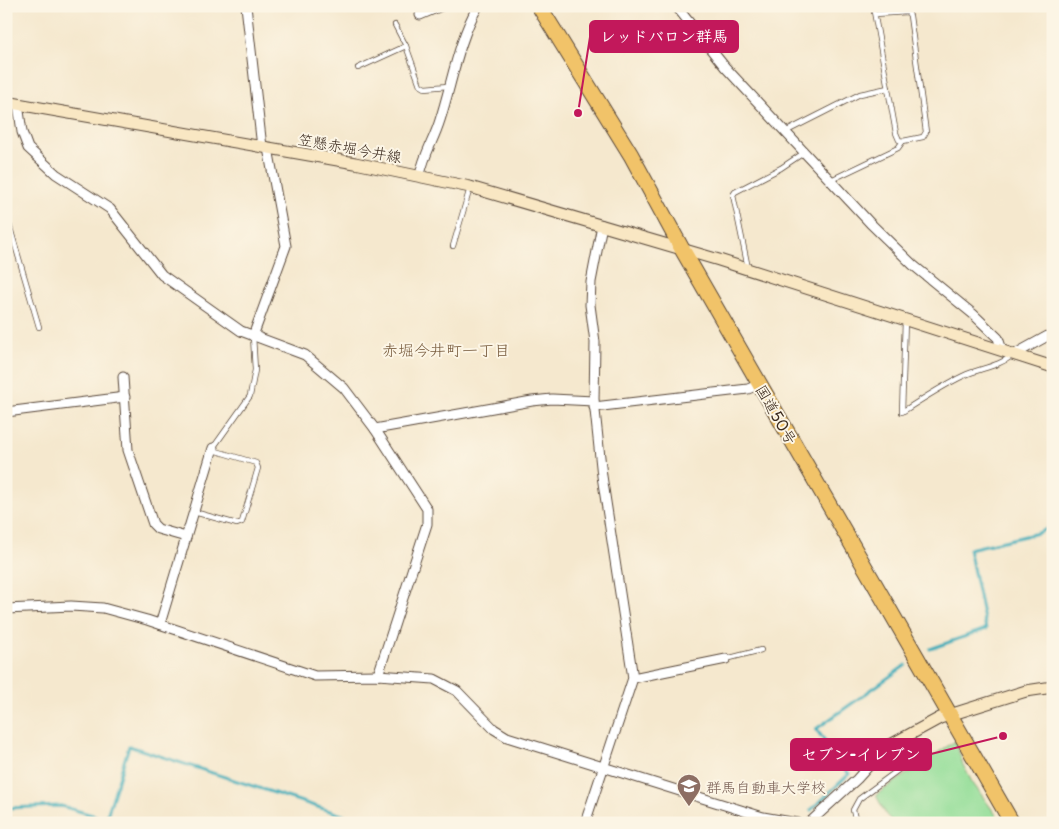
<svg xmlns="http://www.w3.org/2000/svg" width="1059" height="829" font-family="'Playpen Sans','Klee One',sans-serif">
	<rect width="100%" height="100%" fill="#fcf5e5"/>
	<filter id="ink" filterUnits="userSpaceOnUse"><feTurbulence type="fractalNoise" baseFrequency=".02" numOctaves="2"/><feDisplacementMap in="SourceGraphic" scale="10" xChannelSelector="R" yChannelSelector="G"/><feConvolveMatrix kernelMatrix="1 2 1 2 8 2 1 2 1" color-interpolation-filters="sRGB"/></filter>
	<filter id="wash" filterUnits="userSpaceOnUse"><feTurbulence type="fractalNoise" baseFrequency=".0096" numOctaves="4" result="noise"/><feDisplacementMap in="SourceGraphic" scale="20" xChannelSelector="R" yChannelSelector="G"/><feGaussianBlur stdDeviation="1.12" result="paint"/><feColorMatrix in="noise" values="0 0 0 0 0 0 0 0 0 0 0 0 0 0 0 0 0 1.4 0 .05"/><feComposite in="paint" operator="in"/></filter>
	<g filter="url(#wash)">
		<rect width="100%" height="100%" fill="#f5e8ce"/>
		<polygon fill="#94de99" stroke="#68845c" points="955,741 963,765 972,782 1002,823 894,823 886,815 876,795"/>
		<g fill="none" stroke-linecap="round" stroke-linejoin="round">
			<g stroke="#3eadba" stroke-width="3">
				<polyline points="930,649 986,629 969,549 1038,533 1053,526"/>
				<polyline points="6,808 61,806 96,816"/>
				<polyline points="811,810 849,774 816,729 906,665"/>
				<polyline points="103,818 106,819 129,746 367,823"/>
			</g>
		</g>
	</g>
	<g filter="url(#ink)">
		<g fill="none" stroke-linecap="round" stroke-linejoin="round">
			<defs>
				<g id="lane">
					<polyline points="873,6 896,133 899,140 903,141 923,137 926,132 910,16 908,12 875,14"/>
					<polyline points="395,25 406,46 420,85 425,88 448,86"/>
					<polyline points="358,68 406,46"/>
					<polyline points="787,131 860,94 888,88"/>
					<polyline points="831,180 898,148 903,141"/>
					<polyline points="6,214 39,327"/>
					<polyline points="453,246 470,188"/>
					<polyline points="748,268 733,195 735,192 781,168 805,152"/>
					<path d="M905,320L902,412C922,399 942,386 963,376C980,368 998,367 1013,355"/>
					<polyline points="213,448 250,396 255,370 253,336"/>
					<polyline points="194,512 237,524 242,522 258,468 256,463 213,450"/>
					<polyline points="726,659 761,650"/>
					<polyline points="856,823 853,810 859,799 905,765 908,755 900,740"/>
				</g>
				<g id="street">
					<polyline points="246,6 262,147"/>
					<polyline points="676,6 725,67 870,223 913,265 973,314 998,338 1002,350"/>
					<polyline points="420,15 441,6"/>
					<polyline points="18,104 22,132 28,148 56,174 110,209 162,275 241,331 305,355 344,388 375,429 427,509 427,524 378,675"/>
					<path d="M420,175C424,154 434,140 440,120C452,83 458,41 478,6"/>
					<polyline points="253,336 286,246 268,148"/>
					<polyline points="1015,354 1053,333"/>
					<polyline points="123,377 128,450 153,524 158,529 186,537"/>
					<polyline points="594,407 748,389 760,384"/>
					<polyline points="6,412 125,397"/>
					<polyline points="375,429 532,401 552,399 594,401"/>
					<polyline points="6,609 71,606 103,608 147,620 315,676 378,675 434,679 457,691 494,729 507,737 763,817 797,823"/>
					<polyline points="160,624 213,448"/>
					<polyline points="633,678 726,659"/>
					<polyline points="585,823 633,678 602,476 594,401 595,342 590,305 591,282 602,225"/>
					<polyline points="809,823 857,779 885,748"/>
				</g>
				<g id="secondary">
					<polyline points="6,102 355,163 470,187 719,260 1053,367"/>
					<polyline points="885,748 940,718 1026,691 1053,687"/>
				</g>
				<polyline id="highway" points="539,6 631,155 682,249 1012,823"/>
			</defs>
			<use href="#lane" stroke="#574638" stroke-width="6"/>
			<use href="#street" stroke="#574638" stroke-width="11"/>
			<use href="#secondary" stroke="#574638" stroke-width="13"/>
			<use href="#highway" stroke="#574638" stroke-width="17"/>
			<use href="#lane" stroke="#fff" stroke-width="4.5"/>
			<use href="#street" stroke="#fff" stroke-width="9"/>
			<use href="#secondary" stroke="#f9e7c3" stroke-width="11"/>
			<use href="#highway" stroke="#f1c369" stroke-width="15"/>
		</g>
	</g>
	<defs>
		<symbol id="university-pin" viewBox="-11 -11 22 30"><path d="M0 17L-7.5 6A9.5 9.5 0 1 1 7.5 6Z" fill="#8d6e63" stroke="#fcf5e5"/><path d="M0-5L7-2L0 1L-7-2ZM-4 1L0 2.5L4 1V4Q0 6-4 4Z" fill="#fff"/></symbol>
	</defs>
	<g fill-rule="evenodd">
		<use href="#university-pin" x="675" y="772" width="28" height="38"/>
	</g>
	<g text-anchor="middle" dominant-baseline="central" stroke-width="4" stroke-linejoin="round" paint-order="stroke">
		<g font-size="15" fill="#3b2a1e" stroke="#fcf5e5">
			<text transform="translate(350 147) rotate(10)">笠懸赤堀今井線</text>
			<text transform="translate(777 414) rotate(60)">国道50号</text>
		</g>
		<g font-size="15" fill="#785e54" stroke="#fcf5e5" text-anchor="start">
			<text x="706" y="786">群馬自動車大学校</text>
		</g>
		<g font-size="16" fill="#775b3d" stroke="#fcf5e5">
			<text x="446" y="349">赤堀今井町一丁目</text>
		</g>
	</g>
	<path fill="none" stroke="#c2185b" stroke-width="2" d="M578 113L590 37M1003 736L931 754"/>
	<g fill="#c2185b" stroke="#fcf5e5" stroke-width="2">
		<circle cx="578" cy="113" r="5"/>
		<circle cx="1003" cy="736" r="5"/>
	</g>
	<g fill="#c2185b" stroke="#c2185b" stroke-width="2">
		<rect x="590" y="21" width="148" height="31" rx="5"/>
		<rect x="791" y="739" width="140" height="31" rx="5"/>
	</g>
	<g font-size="16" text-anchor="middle" font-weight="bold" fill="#fff">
		<text x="664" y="42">レッドバロン群馬</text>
		<text x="861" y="760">セブン-イレブン</text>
	</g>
	<rect width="1059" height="829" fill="none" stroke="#fcf5e5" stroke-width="25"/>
</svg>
